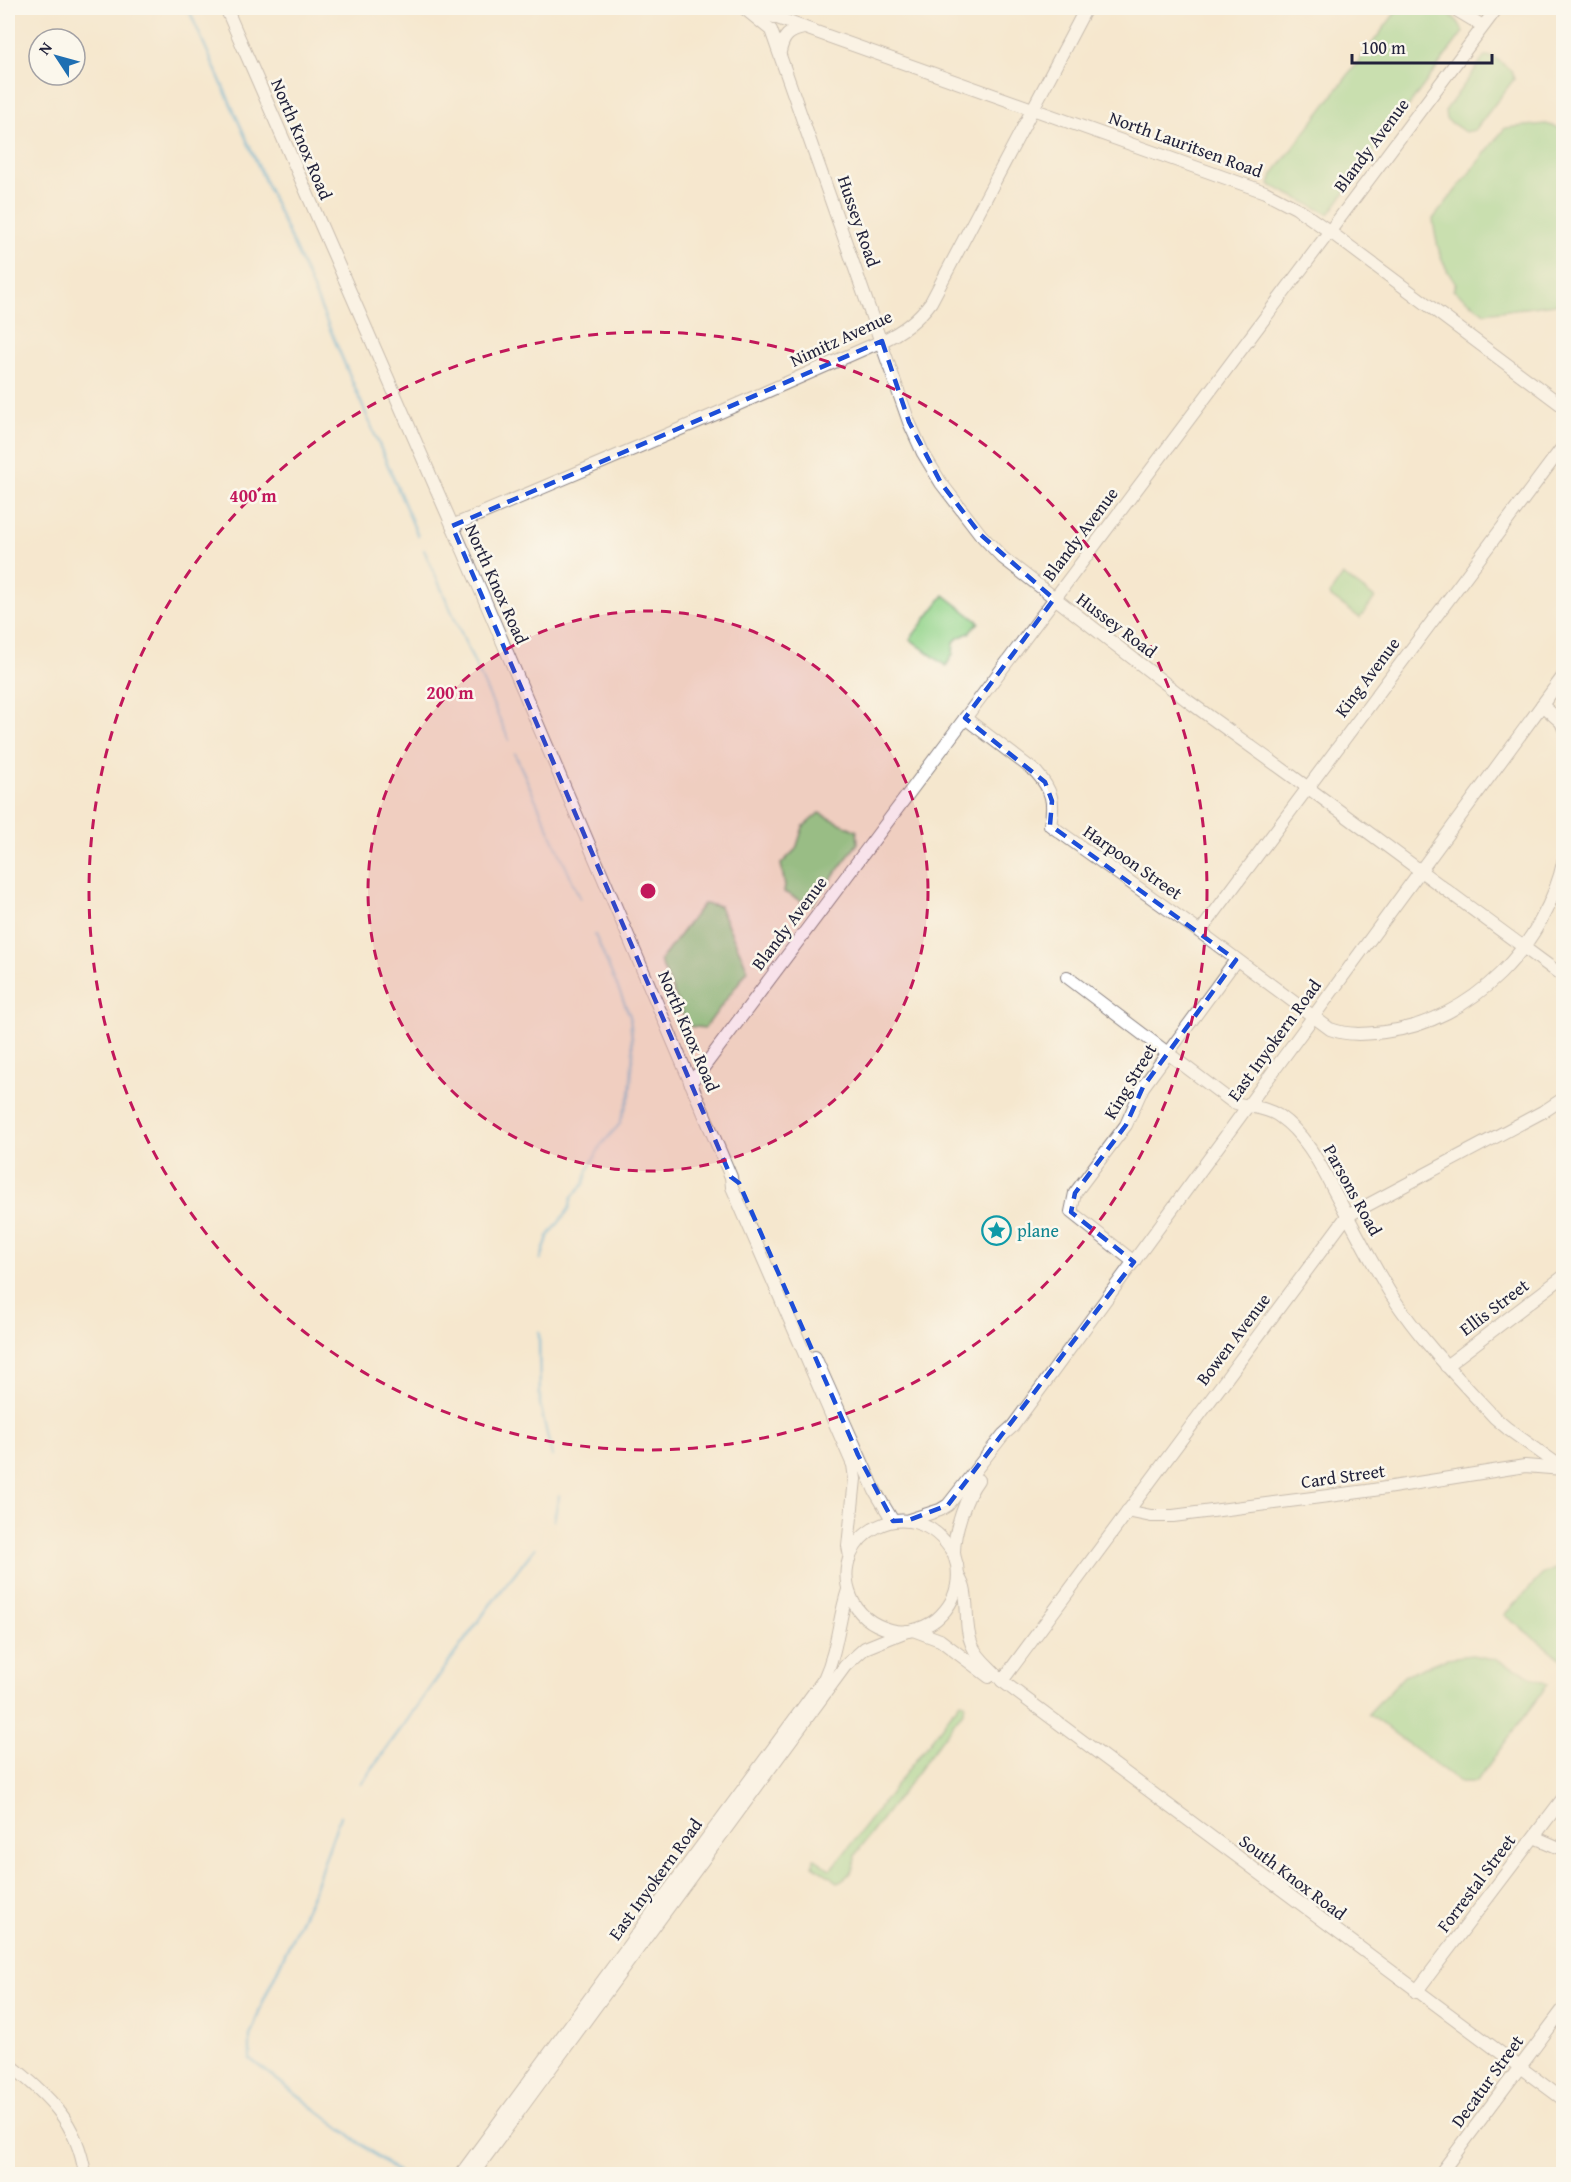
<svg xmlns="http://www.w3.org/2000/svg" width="1571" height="2182" font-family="'Gentium Book Plus',serif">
	<rect width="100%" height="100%" fill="#fbf7ec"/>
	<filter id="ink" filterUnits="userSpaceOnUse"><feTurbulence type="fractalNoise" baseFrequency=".0167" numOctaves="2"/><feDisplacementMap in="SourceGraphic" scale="12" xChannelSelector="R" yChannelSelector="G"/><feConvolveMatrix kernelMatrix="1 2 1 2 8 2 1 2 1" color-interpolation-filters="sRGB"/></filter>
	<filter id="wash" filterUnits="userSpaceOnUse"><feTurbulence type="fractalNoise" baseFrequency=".008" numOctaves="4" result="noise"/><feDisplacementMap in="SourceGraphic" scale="24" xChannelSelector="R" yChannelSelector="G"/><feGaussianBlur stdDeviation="1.35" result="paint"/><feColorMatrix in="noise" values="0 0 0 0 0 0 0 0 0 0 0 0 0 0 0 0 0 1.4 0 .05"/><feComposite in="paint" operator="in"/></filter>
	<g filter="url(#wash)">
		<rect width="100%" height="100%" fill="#f5e7ce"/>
		<g fill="#93d48b" stroke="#5a7b63" stroke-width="1.5">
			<path d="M1399,8C1422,8 1455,5 1463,32L1329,214L1270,185L1273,174Z"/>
			<polygon points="1485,56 1494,57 1512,71 1514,79 1475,130 1465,132 1446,119 1445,111"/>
			<path d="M1546,124L1563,129V303L1485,313L1453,290L1456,284C1441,264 1436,245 1433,219L1505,128Z"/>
			<polygon points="1343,575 1375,598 1360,618 1329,595"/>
			<polygon points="944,595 979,622 969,633 958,638 954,642 953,654 946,666 910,639"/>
			<polygon points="819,813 857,831 858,843 811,906 784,892 785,886 781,864 796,849 803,827"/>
			<polygon points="703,904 719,906 748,970 705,1028 688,1026 660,961"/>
			<polygon points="1563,1565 1563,1660 1504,1615 1542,1575"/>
			<polygon points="1472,1655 1498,1660 1548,1684 1476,1782 1460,1782 1368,1714 1404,1676 1447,1658"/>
			<path d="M960,1702L965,1703L964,1710L855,1855C855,1869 851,1875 838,1882L813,1865L814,1858L830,1869L835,1865Z"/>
		</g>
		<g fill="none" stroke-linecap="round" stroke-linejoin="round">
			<g stroke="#56a7d1" stroke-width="3">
				<polyline points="188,8 306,273 418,536"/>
				<polyline points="424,550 509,740"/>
				<polyline points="515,754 580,898"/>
				<polyline points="541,1259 548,1237 569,1209 572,1197 584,1184 588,1170 601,1145 619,1125 630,1095 633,1052 630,1016 595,935"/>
				<polyline points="539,1333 540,1404 552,1456"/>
				<polyline points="554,1520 559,1496"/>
				<polyline points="361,1784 490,1605 535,1548"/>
				<polyline points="340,1816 313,1893 264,1999 250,2036 250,2059 400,2174"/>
			</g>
		</g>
	</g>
	<g filter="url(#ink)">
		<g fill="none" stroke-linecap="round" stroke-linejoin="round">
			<defs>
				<g id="minor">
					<polyline points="226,8 477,582 731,1177 732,1187 853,1465 855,1479 848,1546 850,1557"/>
					<polyline points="744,8 771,30 909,422 923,453 941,483 981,535 1003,558 1188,701 1307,787 1564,977"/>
					<polyline points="1453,8 1483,26"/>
					<polyline points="752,9 1265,192 1296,208 1329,231 1564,407"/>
					<path d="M780,52C783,36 789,31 804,28"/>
					<path d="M452,526L718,413L882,341C902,332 917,321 931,302L1086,8"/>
					<polyline points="1542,705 1561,722 1564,729"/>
					<path d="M965,718L1036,772C1052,790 1055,802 1050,825L1200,932L1330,1029C1349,1036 1365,1034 1384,1032C1472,1022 1546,944 1564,859"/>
					<polyline points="1200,932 1564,445"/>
					<path d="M1067,977L1231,1101C1246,1108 1265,1106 1279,1116C1308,1136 1323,1171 1339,1200C1356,1232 1373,1265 1392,1296C1421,1341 1459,1379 1495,1418L1508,1429L1564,1469"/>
					<polyline points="690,1082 700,1072 1497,8"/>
					<polyline points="1134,1262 1071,1212 1075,1193 1126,1125 1143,1087 1236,960"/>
					<polyline points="815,1357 875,1491 893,1521"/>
					<polyline points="1446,1366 1564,1276"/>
					<polyline points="1127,1511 1151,1516 1173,1516 1367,1491 1525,1466 1563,1469"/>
					<polyline points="909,1520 940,1510 948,1505 1003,1435 1013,1426 1564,675"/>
					<path d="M953,1553C912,1485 826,1536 851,1597C858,1615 872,1625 891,1630C907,1635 930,1627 941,1615C954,1602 960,1584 957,1565C956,1561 954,1557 954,1552C954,1531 966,1496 978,1480"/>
					<path d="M958,1575C960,1579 963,1584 964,1588C969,1607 964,1627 972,1645C978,1660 992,1668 1002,1681L1564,2100"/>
					<polyline points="913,1630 940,1640 989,1677"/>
					<polyline points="1002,1681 1347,1216 1546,1110 1564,1098"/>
					<polyline points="1534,1837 1564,1850"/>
					<polyline points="1416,1992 1564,1797"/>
					<path d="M8,2063C48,2095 77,2121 85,2174"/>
					<path d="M461,2174L824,1679C838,1649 838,1620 848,1590"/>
					<polyline points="473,2174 845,1666 865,1648 907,1631"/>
					<polyline points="1440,2174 1564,2008"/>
				</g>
			</defs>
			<use href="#minor" stroke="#8c8484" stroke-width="14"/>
			<use href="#minor" stroke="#fff" stroke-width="12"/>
		</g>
	</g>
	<path d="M0 0H1571V2182H0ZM882,341L909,422L941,483L981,535L1054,599L965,718L1045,782L1052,801L1050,825L1236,960L1143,1087L1126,1125L1075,1193L1071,1212L1134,1262L948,1505L909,1520L893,1521L858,1455L739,1183L731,1177L452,526Z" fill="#f5e7ce" fill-opacity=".55" fill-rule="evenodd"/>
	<path fill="none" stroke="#1d4ed8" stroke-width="4.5" stroke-dasharray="12 8" stroke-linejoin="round" d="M882,341L909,422L941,483L981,535L1054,599L965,718L1045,782L1052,801L1050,825L1236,960L1143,1087L1126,1125L1075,1193L1071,1212L1134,1262L948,1505L909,1520L893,1521L858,1455L739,1183L731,1177L452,526Z"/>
	<circle cx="648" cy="891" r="280" fill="#c2185b" fill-opacity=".12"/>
	<g fill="none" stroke="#c2185b" stroke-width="3" stroke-dasharray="10 8">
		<circle cx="648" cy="891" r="280"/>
		<circle cx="648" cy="891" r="559"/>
	</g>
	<defs>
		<symbol id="sight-ring" viewBox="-11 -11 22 22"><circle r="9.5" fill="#fbf7ec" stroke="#0f9aa8" stroke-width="1.5"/><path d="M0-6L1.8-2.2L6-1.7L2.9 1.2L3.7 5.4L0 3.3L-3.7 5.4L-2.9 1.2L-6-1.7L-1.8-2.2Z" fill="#0f9aa8"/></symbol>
	</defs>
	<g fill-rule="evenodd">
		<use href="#sight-ring" x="980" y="1214" width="33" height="33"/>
	</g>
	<g text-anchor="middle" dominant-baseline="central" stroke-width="5" stroke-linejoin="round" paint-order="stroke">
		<g font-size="18" fill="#22223b" stroke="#fbf7ec">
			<text transform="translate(302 139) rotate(67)">North Knox Road</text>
			<text transform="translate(1186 144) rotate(20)">North Lauritsen Road</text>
			<text transform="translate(1371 145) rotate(-53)">Blandy Avenue</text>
			<text transform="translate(859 221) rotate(71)">Hussey Road</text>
			<text transform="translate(841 338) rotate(-25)">Nimitz Avenue</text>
			<text transform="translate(1080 534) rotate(-53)">Blandy Avenue</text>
			<text transform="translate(497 584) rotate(66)">North Knox Road</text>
			<text transform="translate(1117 625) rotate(37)">Hussey Road</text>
			<text transform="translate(1367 677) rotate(-53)">King Avenue</text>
			<text transform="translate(1133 862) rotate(35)">Harpoon Street</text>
			<text transform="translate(789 923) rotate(-53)">Blandy Avenue</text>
			<text transform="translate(689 1031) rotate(67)">North Knox Road</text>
			<text transform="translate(1274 1040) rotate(-54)">East Inyokern Road</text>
			<text transform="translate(1130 1081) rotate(-59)">King Street</text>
			<text transform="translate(1353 1190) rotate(61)">Parsons Road</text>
			<text transform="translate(1494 1307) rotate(-37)">Ellis Street</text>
			<text transform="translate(1233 1339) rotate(-53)">Bowen Avenue</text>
			<text transform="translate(1343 1476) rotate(-8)">Card Street</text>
			<text transform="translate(1293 1877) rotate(37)">South Knox Road</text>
			<text transform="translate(655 1879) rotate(-54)">East Inyokern Road</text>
			<text transform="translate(1476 1883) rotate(-53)">Forrestal Street</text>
			<text transform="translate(1487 2081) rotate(-54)">Decatur Street</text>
		</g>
		<g font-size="18" fill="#0d838f" stroke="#fbf7ec" text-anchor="start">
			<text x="1017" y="1230">plane</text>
		</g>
	</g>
	<circle cx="648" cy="891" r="9" fill="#c2185b" stroke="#fbf7ec" stroke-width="3"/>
	<g font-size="18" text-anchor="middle" font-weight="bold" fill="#c2185b" stroke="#fbf7ec" stroke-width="5" stroke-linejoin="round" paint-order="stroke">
		<text x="253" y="502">400 m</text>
		<text x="450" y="699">200 m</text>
	</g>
	<rect width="1571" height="2182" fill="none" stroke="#fbf7ec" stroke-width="30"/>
	<g transform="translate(57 57) rotate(306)"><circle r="28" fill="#fbf7ec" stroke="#a4a2a5" stroke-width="1.5"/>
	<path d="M0-4.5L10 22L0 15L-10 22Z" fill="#1f6fb2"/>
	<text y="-9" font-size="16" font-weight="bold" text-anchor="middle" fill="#22223b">N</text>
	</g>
	<path d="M1352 54v9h140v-9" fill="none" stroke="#22223b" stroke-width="3"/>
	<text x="1361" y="54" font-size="18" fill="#22223b" stroke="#fbf7ec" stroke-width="4.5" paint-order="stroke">100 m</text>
</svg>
